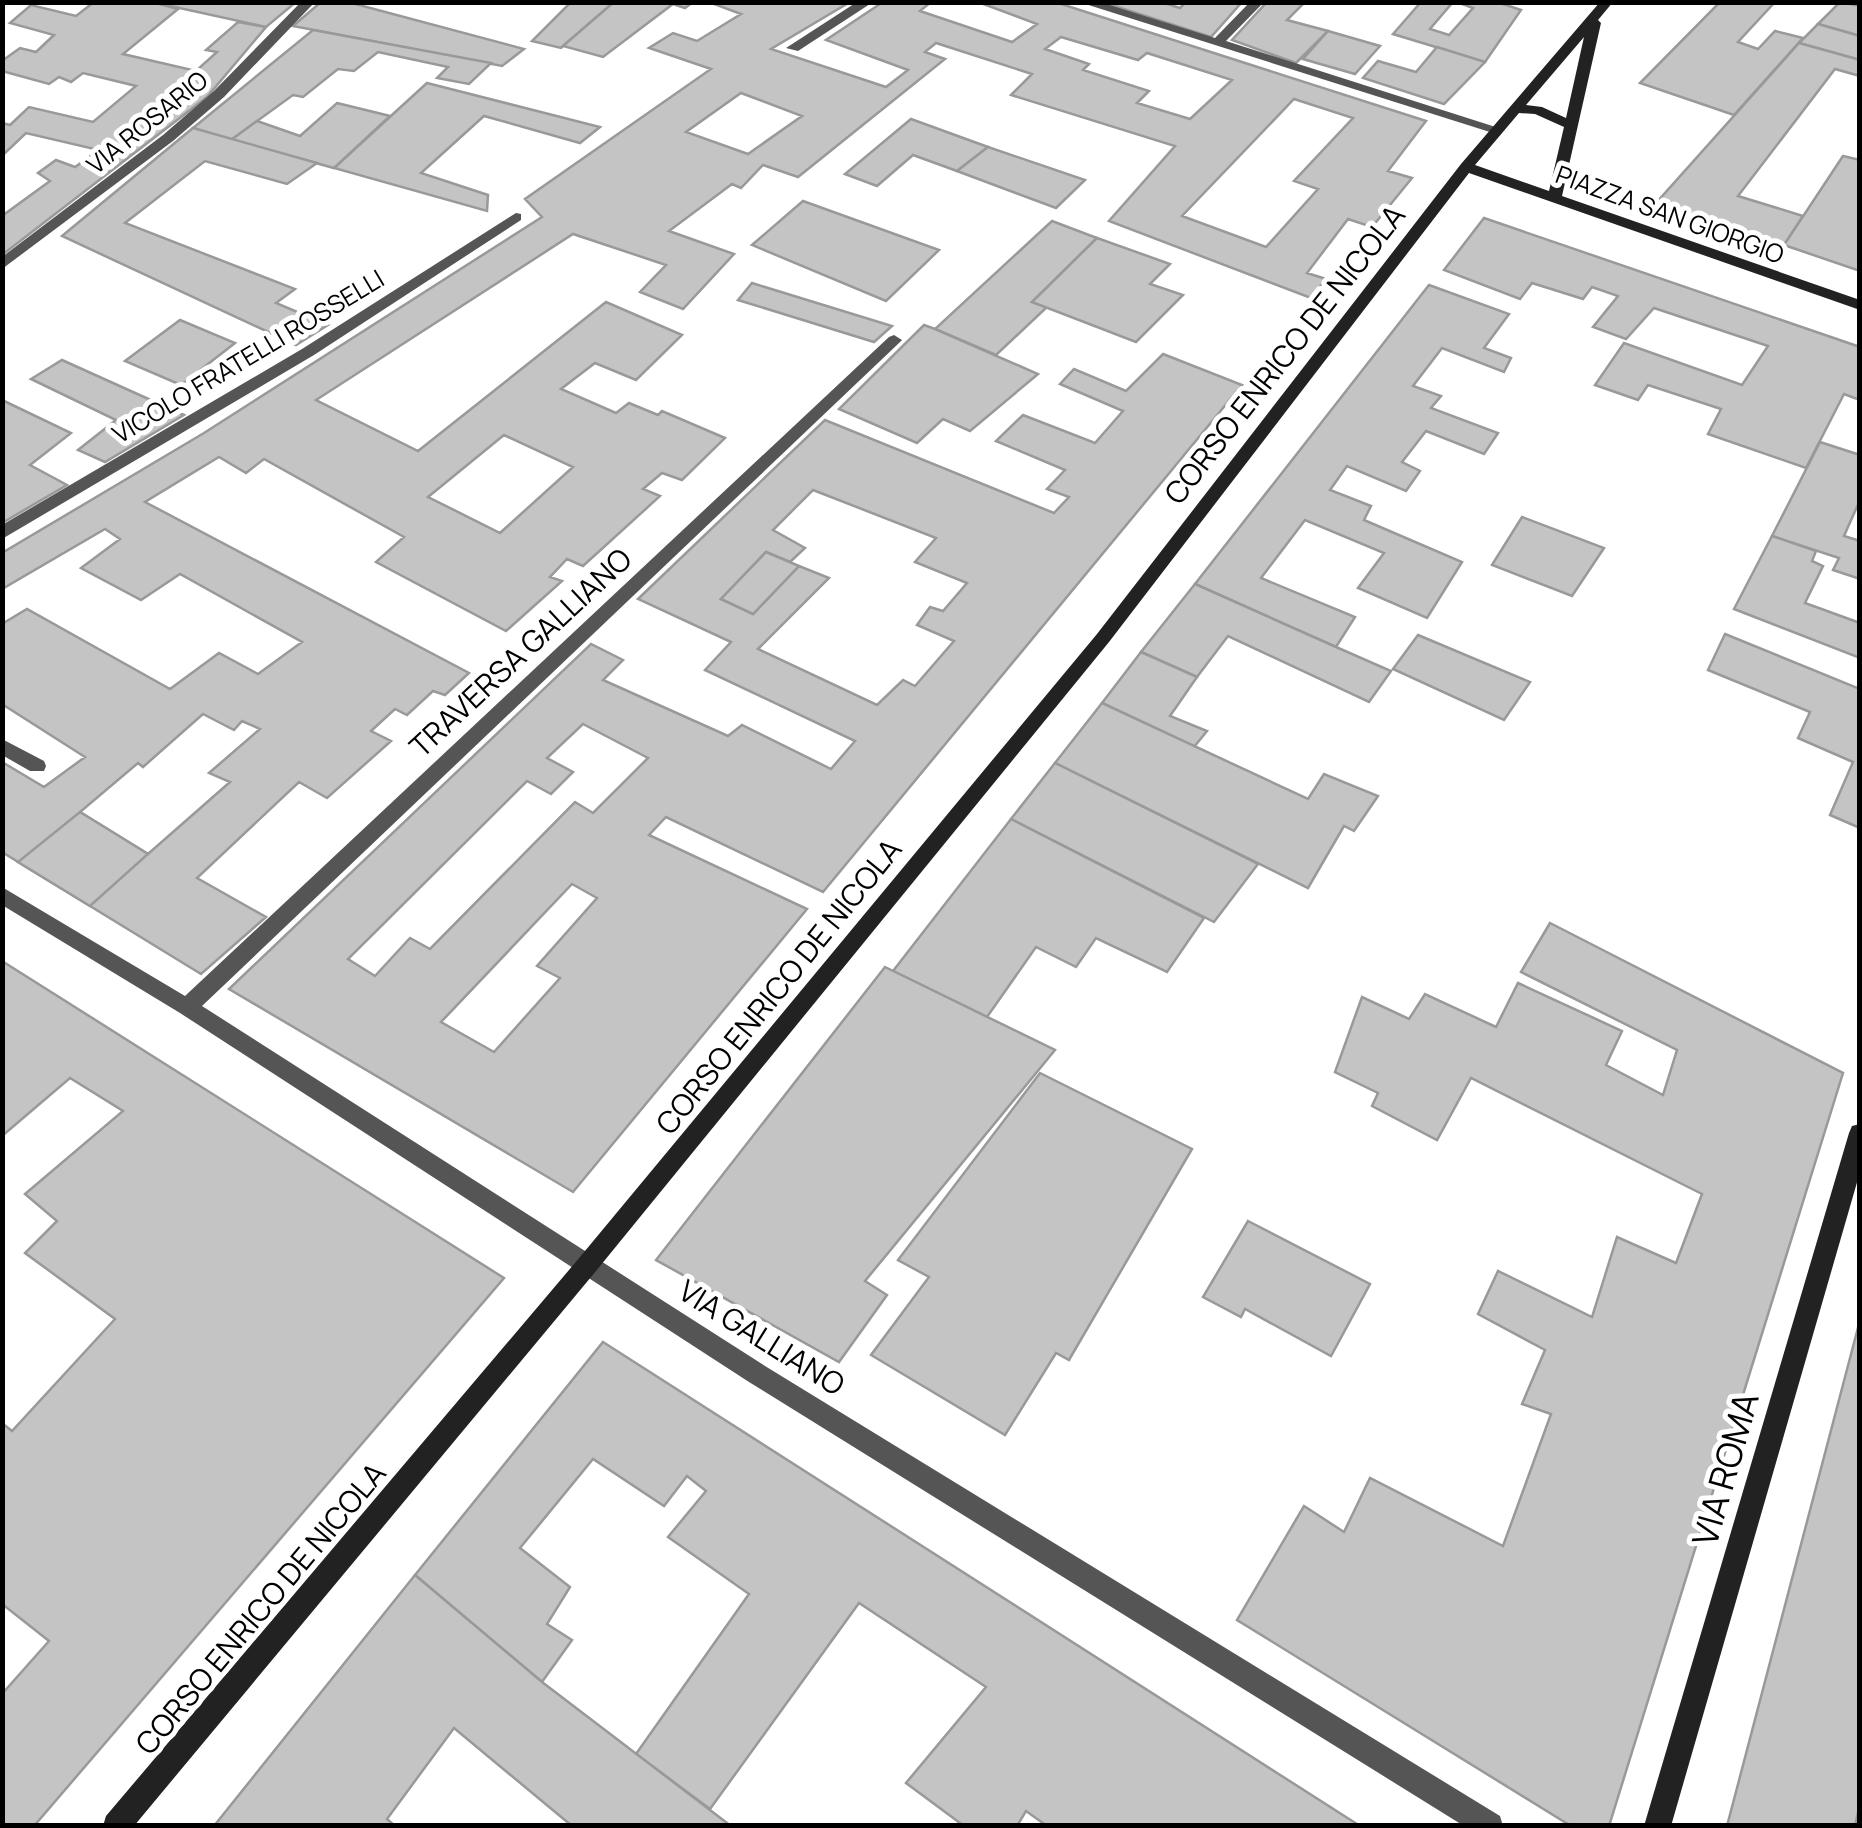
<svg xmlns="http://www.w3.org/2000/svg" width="1862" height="1828" font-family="Manrope,sans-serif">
	<rect width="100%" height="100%" fill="#fff"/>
	<g fill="#c4c4c4" stroke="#999" stroke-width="2.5" fill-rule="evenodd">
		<polygon points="94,2 152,2 178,9 123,54 196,71 217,52 206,50 238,22 266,27 207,97 2,255 2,216 50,181 38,173 56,160 75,167 99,150 26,133 4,154 2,123 10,125 29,107 93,122 136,86 83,73 71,82 59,77 49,84 2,71 2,61 20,48 36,52 54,35 10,23 31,5 76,16"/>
		<polygon points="152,2 296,2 266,27"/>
		<polygon points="321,2 348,2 524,49 502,66 293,26"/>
		<polygon points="571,2 614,2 561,48 532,41"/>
		<polygon points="614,2 693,2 685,8 673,4 603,57 563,46"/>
		<path d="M709,2H850L771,49L886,87L908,70L826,40L883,2H931L920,11L1012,42L1037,24L978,2H1055L1426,121L1388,171L1412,178L1372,227L1348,219L1307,273L1326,279L1311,298L1109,221L1175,146L1011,95L1032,74L936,43L925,52L945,59L798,177L763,165L741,188L732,184L669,231L734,254L683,309L640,292L666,265L573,234L316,400L418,451L606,302L682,335L636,380L595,363L561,389L616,413L629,403L658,415L662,411L725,438L682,480L662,473L643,489L660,496L583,566L567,559L550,577L562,581L506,631L376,562L404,537L264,459L246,473L219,457L145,502L469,673L445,695L433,691L407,715L395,709L371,731L391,741L327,798L299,782L197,878L266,917L201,974L2,852V762L44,787L85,757L2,704V624L27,609L170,689L219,653L258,674L302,642L180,574L141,600L81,568L120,539L105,529L2,589V553L204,433L542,217L525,199L711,69L649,48L673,33L697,41L741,14ZM1061,37L1138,60L1147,53L1232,80L1190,119L1137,103L1149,91L1083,70L1089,64L1045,49ZM741,93L802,116L748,154L686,132ZM1294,99L1353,118L1294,181L1318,189L1266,247L1182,216ZM504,435L573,467L500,533L428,497ZM203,714L234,730L242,721L260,729L209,773L230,782L148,854L80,812L138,763L143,767Z"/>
		<polygon points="1102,2 1161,2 1180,8 1186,2 1242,2 1211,37"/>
		<polygon points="1267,2 1305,2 1287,20 1328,31 1296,63 1232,40"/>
		<polygon points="1421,2 1453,2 1430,29 1449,35 1473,8 1457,2 1497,2 1521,10 1485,62 1393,34"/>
		<polygon points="1720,2 1775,2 1738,42 1758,49 1775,31 1803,38 1734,115 1640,83"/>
		<polygon points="1840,2 1860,6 1860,36 1818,24"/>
		<polygon points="1818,24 1860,36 1860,60 1799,43"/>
		<polygon points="313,30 491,63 469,84 437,78 448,67 378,52 354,71 338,69 303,97 293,95 231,140 193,128"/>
		<polygon points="1328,31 1380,46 1355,74 1303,59"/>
		<polygon points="1799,43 1860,60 1860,76 1835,69 1738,196 1803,216 1784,245 1657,202"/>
		<polygon points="1437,47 1485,62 1444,104 1363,78 1378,61 1416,72"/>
		<polygon points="427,83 600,127 580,143 484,116 421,173 488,195 487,211 334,168"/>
		<polygon points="337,103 390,116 334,168 231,140 257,121 300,136"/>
		<polygon points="911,119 988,147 957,171 913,155 877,186 845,174"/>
		<polygon points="193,128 317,163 287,184 205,161 125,223 295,289 276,303 328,325 296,345 62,236"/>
		<polygon points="988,147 1085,180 1056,208 957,171"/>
		<polygon points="1843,156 1860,160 1860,271 1784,245"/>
		<polygon points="803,201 939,250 886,301 752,245"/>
		<polygon points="1484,218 1860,347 1860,394 1857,399 1844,394 1806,468 1708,434 1721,409 1648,385 1638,400 1595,385 1624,343 1742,385 1768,346 1654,308 1626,339 1593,327 1618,296 1592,287 1583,299 1532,283 1520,299 1444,270"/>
		<polygon points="1052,221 1097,238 1032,302 1047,307 996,355 935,329"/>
		<polygon points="1097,238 1170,264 1150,284 1183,295 1136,342 1032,302"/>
		<polygon points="752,283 892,326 874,342 738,300"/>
		<polygon points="1429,285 1509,314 1484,348 1511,358 1504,372 1442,348 1413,386 1441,396 1431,408 1498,433 1484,454 1426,431 1402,462 1420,471 1406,491 1347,466 1330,490 1371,506 1364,520 1462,562 1427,618 1358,588 1384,553 1305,520 1261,578 1355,617 1336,647 1195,584"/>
		<polygon points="180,320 235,343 181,385 125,361"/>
		<polygon points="924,325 935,329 1038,374 970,431 943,419 917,443 839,409"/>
		<path d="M1163,354L1242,385L823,892L666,817L649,835L807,909L573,1192L229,989L591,644L623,660L603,680L728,736L742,725L831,769L855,741L705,670L731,642L638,599L825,420L1054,513L1069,497L1047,489L1065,470L996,441L1023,415L1095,443L1123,411L1060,384L1074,369L1126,391ZM813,490L936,538L915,562L967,583L943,611L930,607L917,625L954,641L915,686L903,680L877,705L758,649L829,578L799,566L753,614L721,599L766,552L790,562L805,548L773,530ZM583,724L648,758L593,813L575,802L430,949L410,938L375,976L348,959L527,781L551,794L573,772L547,758ZM572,884L597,898L537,966L560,978L494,1052L441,1022Z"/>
		<polygon points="62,360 184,415 105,462 78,450 116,420 31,379"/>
		<polygon points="2,400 71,433 30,465 67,485 2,523"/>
		<polygon points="1820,442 1860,455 1860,500 1844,536 1860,541 1860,579 1833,570 1839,558 1772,536"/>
		<polygon points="1522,517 1604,548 1572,596 1492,565"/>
		<polygon points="1772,536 1816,551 1812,561 1823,566 1805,603 1860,623 1860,658 1734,609"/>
		<polygon points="766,552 799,566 753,614 721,599"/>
		<polygon points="1195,584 1336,647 1391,671 1369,702 1228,636 1197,677 1141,652"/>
		<polygon points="1725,634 1860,689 1860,828 1830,815 1853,762 1798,738 1810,712 1708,670"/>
		<polygon points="1418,635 1530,682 1504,720 1393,669"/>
		<polygon points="1141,652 1197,677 1170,716 1207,731 1194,747 1102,703"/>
		<polygon points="1102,703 1308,799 1324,774 1378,796 1354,831 1344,826 1308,888 1055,763"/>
		<polygon points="1055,763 1258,864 1214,922 1011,819"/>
		<polygon points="80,812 148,854 90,906 18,862"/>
		<polygon points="1011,819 1204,918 1167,972 1096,938 1076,967 1036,947 987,1017 893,971"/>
		<polygon points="1550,923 1843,1073 1609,1826 1571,1826 1237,1620 1304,1506 1344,1532 1370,1478 1503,1546 1551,1414 1522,1404 1545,1350 1478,1314 1498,1271 1592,1317 1617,1237 1676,1263 1702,1194 1471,1078 1437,1140 1372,1106 1378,1093 1335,1072 1362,997 1409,1019 1425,994 1496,1027 1518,983 1622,1031 1606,1065 1663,1095 1677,1050 1521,972"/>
		<polygon points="2,961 504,1278 34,1826 2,1826 2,1694 49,1641 2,1604 2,1423 12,1431 115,1319 25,1253 57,1221 25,1194 123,1111 70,1078 2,1136"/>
		<polygon points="885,967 1055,1050 865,1281 887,1295 839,1362 656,1260"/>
		<polygon points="1040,1073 1192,1149 1069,1360 1056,1353 1005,1435 871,1355 929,1277 898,1260"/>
		<polygon points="1248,1221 1370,1284 1331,1356 1245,1309 1241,1317 1203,1297"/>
		<polygon points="1860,1320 1860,1803 1855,1826 1727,1826"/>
		<polygon points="603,1342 1360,1826 1047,1826 1026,1811 1017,1826 964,1826 906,1783 986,1687 859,1603 710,1809 636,1754 749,1594 668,1537 706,1491 687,1476 664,1506 593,1459 520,1548 570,1587 547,1624 572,1640 542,1682 415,1575"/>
		<polygon points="415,1575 542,1682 731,1826 572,1826 454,1728 387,1819 395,1826 214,1826"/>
	</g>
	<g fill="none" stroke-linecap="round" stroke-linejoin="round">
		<g fill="#555" fill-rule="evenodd">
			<polygon points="301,2 315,2 224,97 173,141 2,269 2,257 163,135 214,91"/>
			<polygon points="857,2 873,2 798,51 786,48"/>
			<polygon points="1079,2 1100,2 1215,38 1250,2 1264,2 1226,41 1505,130 1493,133"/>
			<polygon points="516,213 521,214 521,220 314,355 2,539 2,525 302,349"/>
			<polygon points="894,335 902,340 899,343 202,1006 765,1366 1500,1816 1503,1826 1464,1826 749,1382 180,1013 2,905 2,887 185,996 889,337"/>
			<polygon points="2,739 44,761 46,766 44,771 30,771 2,755"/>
		</g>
		<g fill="#222" fill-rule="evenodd">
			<path d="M1600,2H1613L1598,20L1601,23L1562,196L1860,300V310L1469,173L1109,642L596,1271L134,1826H103L106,1816L580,1257L1097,634L1461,164ZM1584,37L1566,118L1542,107L1526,105ZM1519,113L1535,114L1564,127L1549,191L1475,165Z"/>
			<polygon points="1860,1124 1860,1172 1671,1826 1644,1826 1849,1133 1852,1126"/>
		</g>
	</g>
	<g text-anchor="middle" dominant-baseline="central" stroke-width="10" stroke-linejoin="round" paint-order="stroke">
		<g font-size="25" fill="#000" stroke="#fff">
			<text transform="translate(147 122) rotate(-39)">VIA ROSARIO</text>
			<text transform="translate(1670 214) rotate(20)">PIAZZA SAN GIORGIO</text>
			<text transform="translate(248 356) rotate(-31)">VICOLO FRATELLI ROSSELLI</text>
		</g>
		<g font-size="30" fill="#000" stroke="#fff">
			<text transform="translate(1284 354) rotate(-52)">CORSO ENRICO DE NICOLA</text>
			<text transform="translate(520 652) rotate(-43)">TRAVERSA GALLIANO</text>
			<text transform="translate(778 986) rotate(-51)">CORSO ENRICO DE NICOLA</text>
			<text transform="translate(762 1337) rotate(32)">VIA GALLIANO</text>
			<text transform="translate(260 1608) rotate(-50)">CORSO ENRICO DE NICOLA</text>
		</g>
		<g font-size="35" fill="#000" stroke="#fff">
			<text transform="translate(1725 1469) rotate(-74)">VIA ROMA</text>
		</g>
	</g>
	<rect width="1862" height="1828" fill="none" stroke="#000000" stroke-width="10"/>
</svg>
